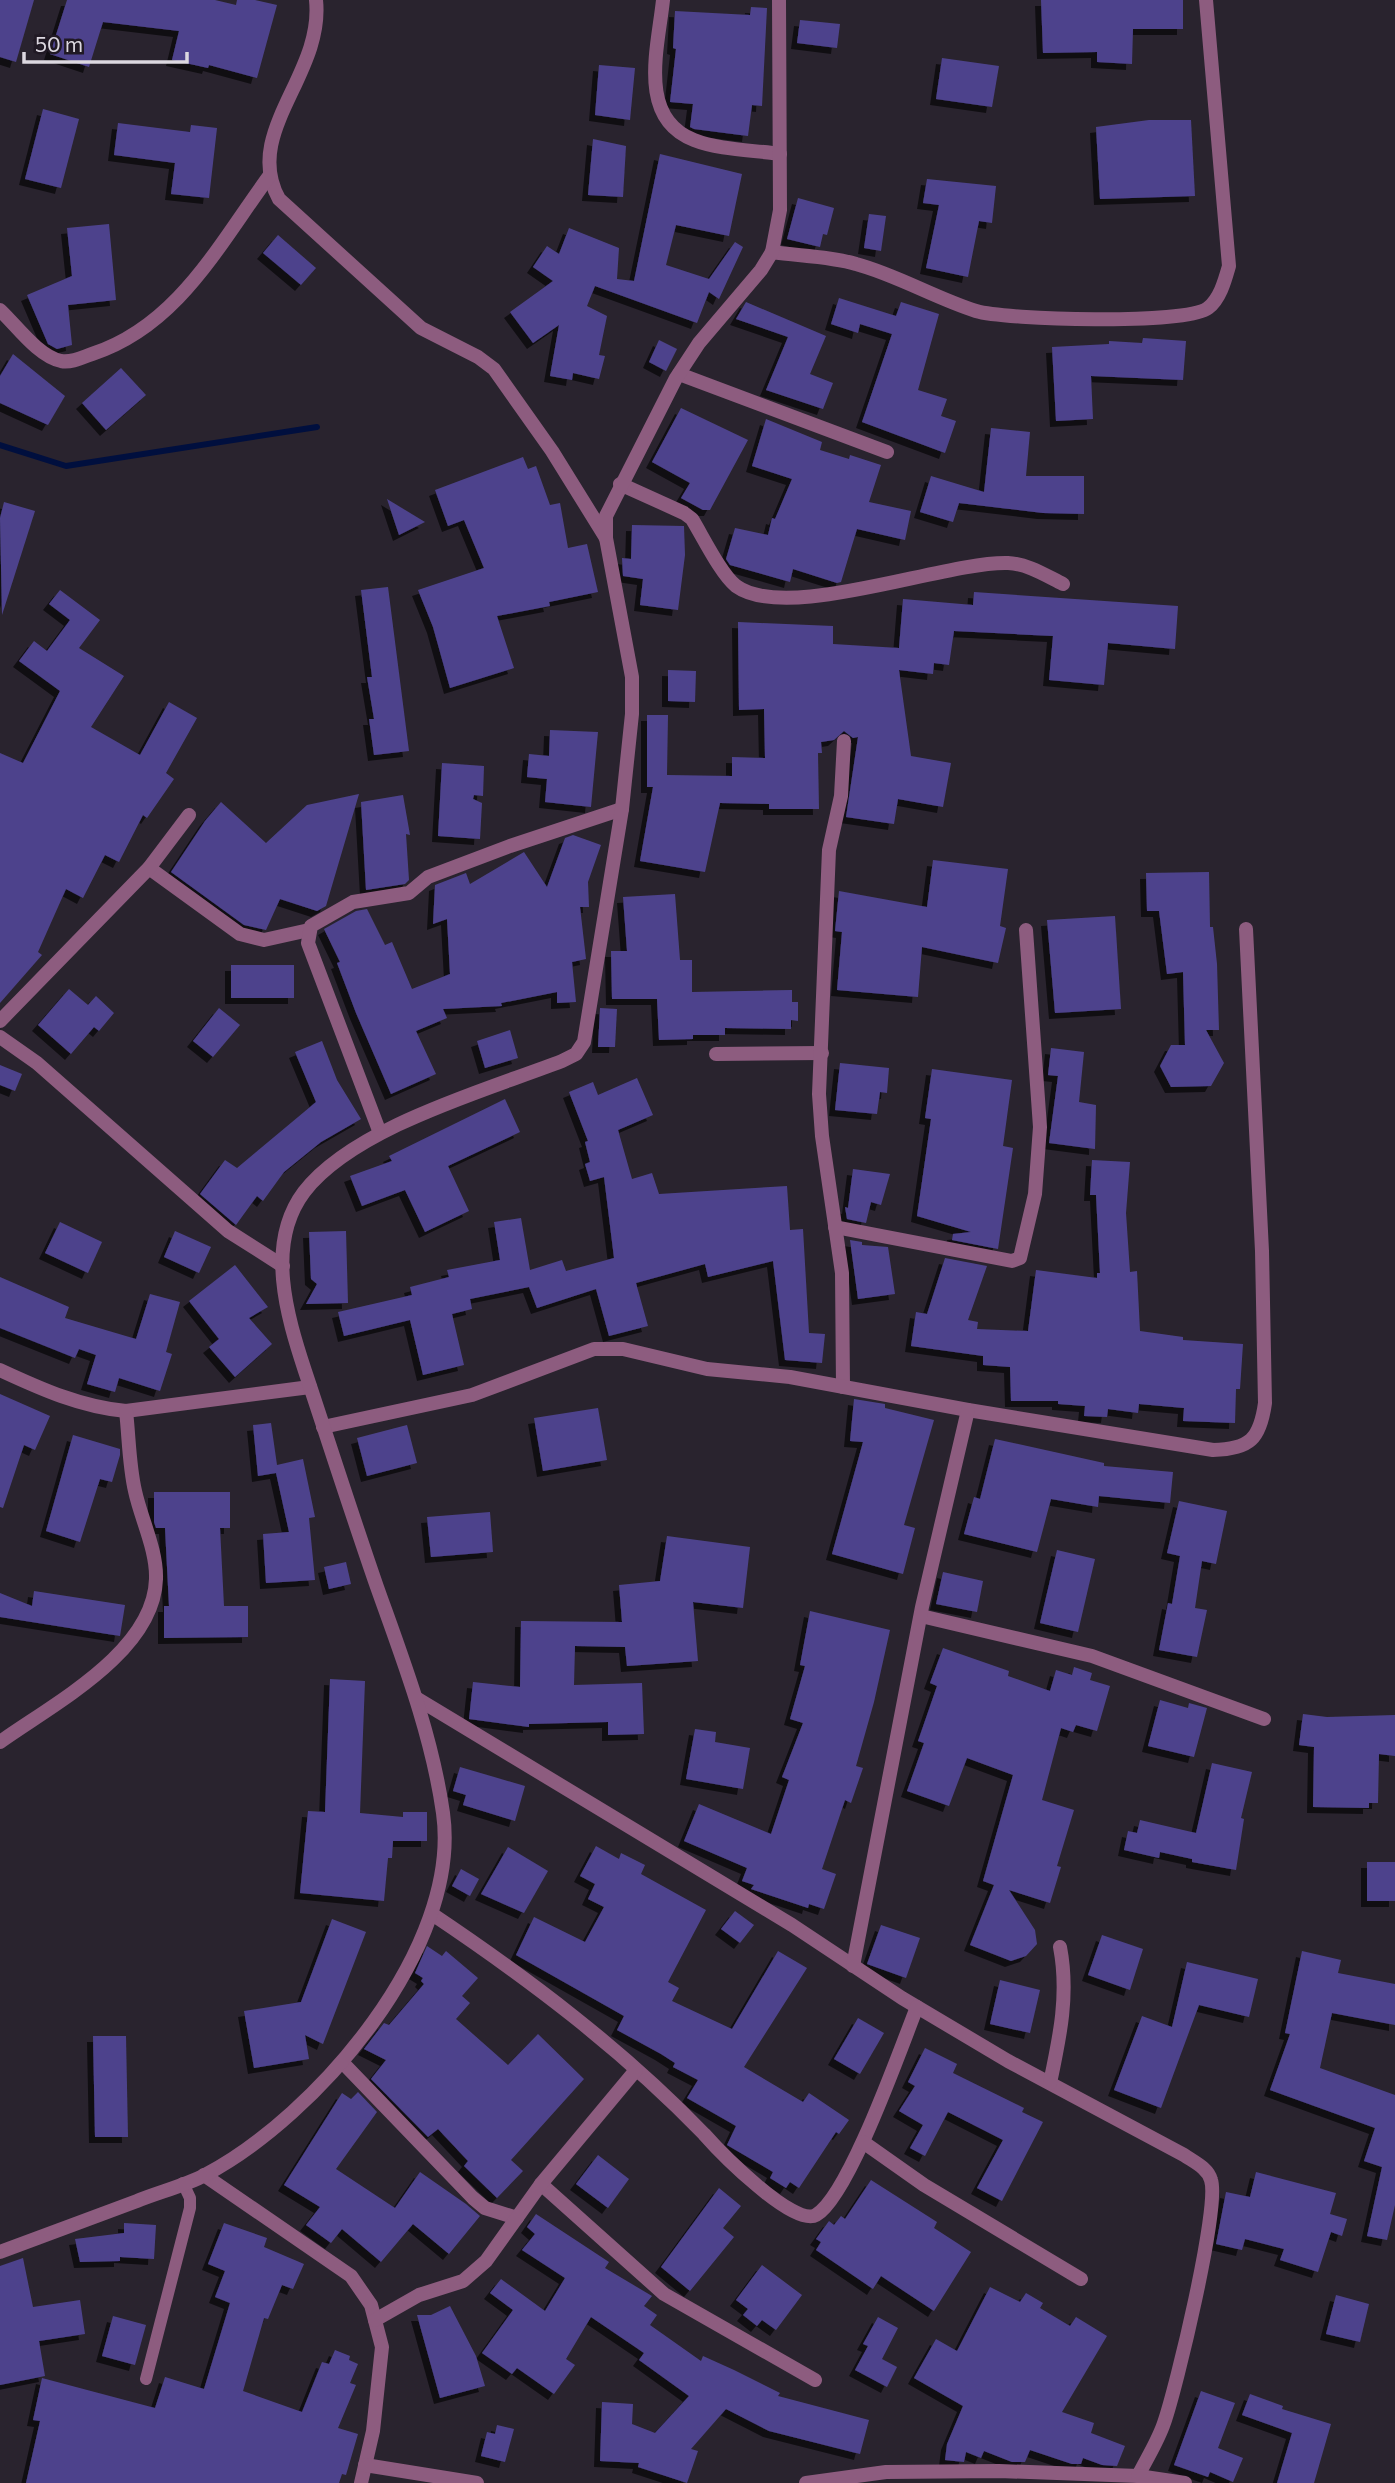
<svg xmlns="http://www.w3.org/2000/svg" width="1395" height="2483" font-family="Commissioner,sans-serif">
	<defs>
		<filter id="shadow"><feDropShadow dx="-6" dy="6" stdDeviation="0" flood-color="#0009"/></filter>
	</defs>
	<rect width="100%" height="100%" fill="#29232e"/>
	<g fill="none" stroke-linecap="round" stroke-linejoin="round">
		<polyline stroke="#000f3e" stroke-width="6" points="0,445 66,466 317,427"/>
	</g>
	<g fill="#4d438c" filter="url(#shadow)">
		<polygon points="0,0 34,0 16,62 0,57"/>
		<polygon points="67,0 215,0 236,5 237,0 255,0 277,5 257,78 209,65 208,68 172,60 179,31 103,22 89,67 50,54"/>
		<polygon points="1041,0 1183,0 1183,29 1133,29 1132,64 1097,62 1097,52 1043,53"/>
		<polygon points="751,7 767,8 762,106 752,105 748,136 694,129 690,127 693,104 670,102 676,49 673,48 675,11 750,15"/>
		<polygon points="800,20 840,24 837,48 797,43"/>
		<polygon points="942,58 999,66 992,107 936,99"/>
		<polygon points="599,65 635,68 630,120 595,115"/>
		<polygon points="43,109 79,119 61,188 25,179"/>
		<polygon points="1149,120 1191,120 1195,196 1100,199 1096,127"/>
		<polygon points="118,123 190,132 191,125 217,128 209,198 171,194 175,163 114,155"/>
		<polygon points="593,139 626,146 623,197 588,195"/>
		<polygon points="660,154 742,174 729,236 676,225 666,265 709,279 735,242 743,247 719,299 709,292 697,323 595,286 587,306 607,316 599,355 605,356 599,379 573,373 572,380 550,376 559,325 533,343 510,312 553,281 533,267 547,246 559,254 569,228 619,248 617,279 634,281"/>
		<polygon points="927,179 996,186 992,223 979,221 968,277 926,268 939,205 923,203"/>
		<polygon points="798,198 834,208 827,235 823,234 820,247 787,239"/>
		<polygon points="869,214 886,216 881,251 864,248"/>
		<polygon points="109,224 116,300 68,305 72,345 57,349 48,344 27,295 72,276 67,228"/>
		<polygon points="278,235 316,268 301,285 263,253"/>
		<polygon points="839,298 896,316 901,302 939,314 918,390 947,399 941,416 956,421 945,453 862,422 892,334 860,324 858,333 831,324"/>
		<polygon points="746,302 826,336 810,374 833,383 823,409 766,390 788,337 736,319"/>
		<polygon points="1143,338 1186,341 1183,380 1091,376 1093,419 1056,421 1052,347 1109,344 1109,341 1142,343"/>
		<polygon points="659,340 677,349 666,371 649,362"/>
		<polygon points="13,354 65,396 48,425 0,403 0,376"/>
		<polygon points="121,368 146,395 106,430 82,403"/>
		<polygon points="681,408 748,440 710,510 703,510 681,498 690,483 652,462"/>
		<polygon points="766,419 822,442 820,450 849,459 850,455 881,465 869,502 911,511 905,540 857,529 841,582 837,583 793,569 790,582 730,565 726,559 735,528 768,535 772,518 775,519 792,479 752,466"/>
		<polygon points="991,428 1030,432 1026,476 1084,476 1084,514 1043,513 959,503 953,522 920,512 931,476 984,492"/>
		<polygon points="523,457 528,469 536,466 550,505 560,503 568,548 587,544 598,592 549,602 550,606 497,616 514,668 450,688 433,627 418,590 484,568 464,520 448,526 435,490"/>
		<polygon points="387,499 425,522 399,535"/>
		<polygon points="4,502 35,511 2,615 0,518"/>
		<polygon points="632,525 684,526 685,555 678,610 640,605 643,579 623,576 622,558 631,559"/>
		<polygon points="388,587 409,751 374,755 369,719 374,719 367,677 372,677 361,590"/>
		<polygon points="60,590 100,620 79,648 124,676 91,727 140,755 169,702 197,718 166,773 174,779 147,818 143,815 119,862 105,855 83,898 66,889 38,952 42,955 0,1003 0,753 23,763 60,691 19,661 34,641 47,651 70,620 49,604"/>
		<polygon points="974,592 1178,606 1175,649 1108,643 1104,685 1049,680 1053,636 954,631 949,665 934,663 933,674 899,670 911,756 951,763 943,807 898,799 894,824 846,817 858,737 853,738 844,731 834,740 821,742 822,753 818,753 819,809 769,809 769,804 720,803 705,872 640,861 653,787 647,787 647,715 668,715 667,775 732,776 732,757 765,758 764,709 739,710 738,622 833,626 833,644 899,648 903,599 973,605"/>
		<polygon points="668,670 696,671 695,702 668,701"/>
		<polygon points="550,730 598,732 591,807 545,802 547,779 527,777 529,754 549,756"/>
		<polygon points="442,763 484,766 483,796 474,795 473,799 482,803 480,839 438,836"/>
		<polygon points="359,794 326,906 317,911 280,899 266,930 244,925 171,872 205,821 221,802 266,843 307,805"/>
		<polygon points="403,795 410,835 406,834 409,880 405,884 366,890 361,802"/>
		<polygon points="573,835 601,845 588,882 589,907 580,907 586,959 572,962 576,1002 557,1003 557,992 501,1003 502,1006 443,1009 447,1018 416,1031 436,1074 391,1094 356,1013 337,963 340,962 324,929 356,911 367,909 385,945 392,942 412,989 450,974 447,919 433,924 435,885 466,873 470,884 524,852 547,887 565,838"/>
		<polygon points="933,860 1008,869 1000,926 1006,928 998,963 922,947 918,997 837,990 842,932 835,931 839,891 927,907"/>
		<polygon points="1209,872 1210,927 1213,927 1217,964 1219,1030 1206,1030 1224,1063 1211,1086 1171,1087 1160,1066 1171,1045 1185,1045 1183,972 1167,974 1159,911 1147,911 1146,873"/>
		<polygon points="675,894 680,960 692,960 692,992 792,990 792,1002 798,1002 798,1021 791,1020 791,1029 725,1028 725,1035 693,1035 693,1039 659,1040 657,999 612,999 611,951 627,951 623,897"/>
		<polygon points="1115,916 1121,1009 1055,1013 1047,920"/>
		<rect x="231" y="965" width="63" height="33"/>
		<polygon points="69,989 88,1005 96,996 114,1013 99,1031 94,1027 71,1054 38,1025"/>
		<polygon points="219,1008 240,1025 213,1057 193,1041"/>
		<polygon points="600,1008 617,1009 615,1047 598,1047"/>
		<polygon points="510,1030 518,1058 485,1068 477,1041"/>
		<polygon points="322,1041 337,1080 361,1119 321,1142 284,1172 263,1201 257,1196 236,1225 200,1194 225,1160 237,1168 316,1102 295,1052"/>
		<polygon points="1051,1048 1084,1052 1079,1102 1096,1105 1095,1149 1049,1143 1058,1076 1048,1075"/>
		<polygon points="840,1063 889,1068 887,1093 880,1092 877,1114 835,1110"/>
		<polygon points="0,1065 22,1074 15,1091 0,1085"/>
		<polygon points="932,1069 1012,1080 1003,1146 1013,1148 998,1249 952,1240 953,1234 971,1232 917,1216 931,1119 925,1118"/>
		<polygon points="637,1078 653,1115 618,1130 632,1179 652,1173 659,1194 787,1186 790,1230 803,1229 809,1333 825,1334 822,1363 785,1360 773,1261 708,1277 705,1264 636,1283 648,1326 609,1336 596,1289 537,1308 529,1287 470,1299 472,1309 452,1314 464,1365 423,1375 410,1320 344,1336 338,1312 412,1295 410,1287 449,1277 447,1270 500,1260 494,1222 521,1218 530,1270 562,1260 566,1271 614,1258 604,1177 590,1181 585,1164 590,1162 585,1142 588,1141 569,1092 593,1082 598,1095"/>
		<polygon points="505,1099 520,1132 448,1166 469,1211 425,1232 405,1190 362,1206 350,1176 392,1161 389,1156"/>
		<polygon points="1092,1160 1130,1162 1126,1213 1130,1272 1137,1271 1140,1331 1183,1337 1183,1340 1243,1344 1240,1389 1236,1389 1235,1423 1183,1421 1184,1408 1139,1404 1138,1413 1108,1409 1107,1417 1084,1416 1085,1406 1058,1404 1058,1401 1011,1401 1010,1367 983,1365 983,1356 911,1346 916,1312 927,1314 945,1258 987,1266 968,1320 978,1322 977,1329 1028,1331 1036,1270 1097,1278 1097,1273 1100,1273 1096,1195 1090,1195"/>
		<polygon points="853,1169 890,1174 881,1205 871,1202 866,1223 847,1219 845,1207 848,1208"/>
		<polygon points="60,1222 102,1242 88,1273 45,1253"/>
		<polygon points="175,1231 211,1247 199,1273 164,1257"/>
		<polygon points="346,1231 348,1303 306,1304 317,1284 311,1279 309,1232"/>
		<polygon points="850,1240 862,1242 862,1245 888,1247 895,1294 858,1299"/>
		<polygon points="235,1265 268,1307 249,1318 272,1344 235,1377 209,1347 219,1339 189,1301"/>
		<polygon points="0,1277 69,1307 65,1318 136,1339 150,1294 180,1302 166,1352 172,1354 160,1391 119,1378 115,1392 87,1384 96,1355 79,1349 75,1358 0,1328"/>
		<polygon points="0,1394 50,1416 35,1450 24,1445 3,1508 0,1507"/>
		<polygon points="854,1399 885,1404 885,1408 934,1420 904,1525 915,1528 903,1574 832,1554 863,1442 850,1441"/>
		<polygon points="598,1408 607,1460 543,1471 534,1418"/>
		<polygon points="271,1423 277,1465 303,1459 315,1517 309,1518 315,1580 266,1583 263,1534 289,1532 276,1473 258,1476 253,1425"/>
		<polygon points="407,1425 417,1463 367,1476 357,1438"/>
		<polygon points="73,1435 120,1449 120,1455 112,1482 100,1479 80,1542 46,1531"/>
		<polygon points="995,1439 1104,1463 1104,1466 1173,1472 1170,1503 1099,1496 1098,1507 1051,1499 1037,1552 964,1534 974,1497 980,1499"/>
		<polygon points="154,1492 230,1492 230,1528 220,1528 224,1606 248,1606 248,1637 164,1638 164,1606 169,1606 165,1528 156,1528 154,1522"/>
		<polygon points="1179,1501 1227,1511 1216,1564 1202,1561 1195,1608 1207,1610 1197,1657 1159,1650 1168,1603 1172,1604 1180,1556 1167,1553"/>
		<polygon points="490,1512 493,1552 431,1557 427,1517"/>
		<polygon points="667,1536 750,1547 743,1608 693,1602 698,1661 627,1666 625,1647 575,1646 574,1685 642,1683 644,1734 608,1735 608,1722 529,1724 529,1727 469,1719 473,1682 520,1687 521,1621 622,1622 619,1585 660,1581"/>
		<polygon points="1057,1550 1095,1559 1078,1632 1040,1623"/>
		<polygon points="346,1562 351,1584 329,1589 324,1567"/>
		<polygon points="943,1572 983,1581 977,1612 936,1604"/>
		<polygon points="34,1591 125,1605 120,1636 0,1617 0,1593 32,1606"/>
		<polygon points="810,1611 890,1630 874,1702 856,1766 863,1768 851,1803 845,1800 822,1869 836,1874 824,1909 809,1904 808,1908 751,1889 754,1885 742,1881 747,1868 684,1841 699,1804 771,1834 789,1780 782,1777 803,1723 790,1719 805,1666 800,1665"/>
		<polygon points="943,1648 1009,1671 1008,1676 1050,1691 1056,1670 1072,1675 1074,1667 1092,1673 1090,1680 1110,1686 1097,1731 1076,1725 1073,1732 1061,1728 1042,1800 1074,1810 1057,1866 1061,1867 1050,1903 1009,1890 1035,1930 1037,1944 1026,1956 1011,1961 970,1945 994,1885 983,1881 1013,1775 967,1758 949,1806 907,1791 924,1743 918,1741 937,1686 930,1683"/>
		<polygon points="330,1679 365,1681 360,1813 403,1817 403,1812 427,1812 427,1841 393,1841 392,1858 388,1858 384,1901 300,1893 308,1811 325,1812"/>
		<polygon points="1160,1700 1188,1708 1189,1703 1207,1708 1194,1757 1148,1746"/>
		<polygon points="1303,1714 1327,1717 1395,1715 1395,1756 1379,1754 1378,1803 1369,1803 1369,1808 1313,1807 1314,1747 1299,1745"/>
		<polygon points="695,1729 716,1732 715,1742 750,1748 743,1789 686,1779"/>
		<polygon points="1212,1763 1252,1772 1241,1818 1244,1819 1236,1870 1192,1862 1192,1859 1160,1852 1159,1858 1124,1850 1128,1831 1137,1833 1140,1820 1196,1833"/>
		<polygon points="460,1767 525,1786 515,1821 463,1805 466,1795 453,1791"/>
		<polygon points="596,1846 619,1859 621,1853 645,1865 641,1874 706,1910 668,1982 679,1988 672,2001 732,2029 778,1951 807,1968 744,2067 803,2102 809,2093 849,2120 839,2134 836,2132 799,2188 790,2182 786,2188 770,2178 773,2172 727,2145 736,2126 687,2098 698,2080 673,2067 675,2063 661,2054 617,2030 624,2016 516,1955 534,1917 585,1942 604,1907 588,1899 595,1884 580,1876"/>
		<polygon points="508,1847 548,1871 524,1913 481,1894"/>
		<rect x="1367" y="1862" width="28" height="39"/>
		<polygon points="461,1869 479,1879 470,1896 452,1886"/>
		<polygon points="735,1911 754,1925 740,1943 721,1929"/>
		<polygon points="332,1919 366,1932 323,2044 305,2035 309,2059 254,2068 244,2011 301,2002"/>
		<polygon points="881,1925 920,1938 906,1978 867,1964"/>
		<polygon points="1102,1935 1143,1949 1130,1990 1088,1975"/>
		<polygon points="427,1946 442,1956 446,1951 478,1978 462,1996 470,2003 456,2019 508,2065 538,2034 584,2079 511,2160 523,2171 497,2198 464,2166 468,2161 438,2129 428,2137 371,2079 386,2060 364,2049 384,2023 389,2025 424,1984 421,1981 423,1978 415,1973"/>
		<polygon points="1302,1951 1341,1960 1338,1973 1395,1984 1395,2025 1332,2013 1320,2068 1395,2095 1395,2205 1387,2240 1367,2236 1382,2167 1364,2161 1375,2128 1270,2090 1290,2034 1285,2033"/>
		<polygon points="1187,1962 1258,1979 1249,2017 1199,2005 1161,2108 1114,2090 1142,2016 1172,2027"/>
		<polygon points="1000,1980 1040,1990 1030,2033 990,2024"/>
		<polygon points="858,2018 884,2033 860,2074 834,2059"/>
		<polygon points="93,2036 126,2036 128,2137 95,2137"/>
		<polygon points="925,2048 957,2064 953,2073 1024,2108 1022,2112 1043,2122 1002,2201 977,2188 1003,2140 948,2112 925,2156 910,2148 923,2125 899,2111 915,2086 908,2082"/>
		<polygon points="358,2092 377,2112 336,2169 395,2208 420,2172 466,2204 480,2216 449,2254 413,2224 381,2262 342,2229 331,2243 306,2225 320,2207 284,2185 342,2093 351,2099"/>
		<polygon points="598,2155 629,2179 608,2208 576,2184"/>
		<polygon points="1256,2172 1336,2193 1330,2214 1347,2219 1342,2236 1331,2232 1318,2272 1280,2260 1284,2249 1245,2239 1242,2250 1216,2244 1226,2192 1250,2197"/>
		<polygon points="871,2180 937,2222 934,2228 971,2252 934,2311 881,2276 873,2289 816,2250 821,2242 816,2239 829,2221 834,2225 841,2216 845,2219"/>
		<polygon points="719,2188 741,2206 723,2228 734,2237 690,2291 661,2267"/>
		<polygon points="536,2214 609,2262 605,2268 652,2296 644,2306 657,2315 650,2325 701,2361 703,2356 734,2370 780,2393 778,2396 869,2420 860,2454 769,2431 726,2409 691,2449 698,2451 687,2483 638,2467 639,2463 600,2461 602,2402 633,2404 632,2424 655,2433 689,2396 639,2360 644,2353 591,2317 566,2359 575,2365 554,2394 517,2368 512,2374 482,2353 513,2310 490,2293 501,2279 545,2311 565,2278 522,2250 535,2234 527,2227"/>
		<polygon points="124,2223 156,2225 154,2259 120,2257 120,2261 80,2262 75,2239 124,2233"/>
		<polygon points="224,2223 267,2238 264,2247 304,2264 293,2289 282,2285 268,2319 264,2318 243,2391 302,2412 322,2362 329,2364 335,2350 350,2356 349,2360 358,2364 350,2383 356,2385 338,2428 358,2434 346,2475 342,2474 339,2483 26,2483 40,2421 33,2420 42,2378 155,2408 165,2377 204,2389 230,2303 215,2297 225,2271 208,2264"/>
		<polygon points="23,2258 33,2307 80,2300 85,2334 39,2341 45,2376 0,2385 0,2266"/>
		<polygon points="762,2265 802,2295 776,2330 762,2320 757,2326 743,2315 748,2309 736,2300"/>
		<polygon points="990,2287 1020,2302 1026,2293 1043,2303 1040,2308 1070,2326 1076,2317 1107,2336 1062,2412 1094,2423 1091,2433 1125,2446 1117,2466 1102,2465 1083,2458 1081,2464 1072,2464 1030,2450 1025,2462 1012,2462 984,2451 981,2458 966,2452 964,2462 945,2460 947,2444 963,2406 914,2378 936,2339 957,2351"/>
		<polygon points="1336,2295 1369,2304 1360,2342 1326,2334"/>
		<polygon points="450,2306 476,2356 485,2386 440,2398 417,2315 431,2315"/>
		<polygon points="113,2316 146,2325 135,2365 102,2356"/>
		<polygon points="878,2317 898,2328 882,2359 897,2367 887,2387 855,2370 868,2346 863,2344"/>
		<polygon points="1201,2391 1235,2403 1218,2448 1243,2458 1233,2482 1210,2472 1208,2477 1174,2465"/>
		<polygon points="1250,2394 1283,2406 1282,2409 1331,2424 1314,2483 1277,2483 1292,2433 1242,2415"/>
		<polygon points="497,2425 514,2429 505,2462 481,2456 487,2432 495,2434"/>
	</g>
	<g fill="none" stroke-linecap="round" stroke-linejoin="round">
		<polyline stroke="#8d5c7f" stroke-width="12" points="146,2379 190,2208 190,2198 183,2183"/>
		<g stroke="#8d5c7f" stroke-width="14">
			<path d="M316,0C324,75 242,132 279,199L421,328L478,357L494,369L552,451L606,538"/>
			<path d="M663,0C658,48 637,118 694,140C719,150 753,150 780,154"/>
			<path d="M772,252C799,256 830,256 856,264C897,275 935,298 976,311C1006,320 1186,325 1208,308C1220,299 1225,280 1229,266L1206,0"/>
			<path d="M0,310C17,326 38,356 61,361C72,363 83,357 92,354C178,326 219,244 270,175"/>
			<polyline points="679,374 887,452"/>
			<path d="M620,484L684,513L692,519C703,537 721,574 736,586C787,623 945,561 1008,563C1028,564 1045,575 1063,584"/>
			<polyline points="149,868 240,934 264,940 309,930"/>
			<polyline points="0,1021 149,868 189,815"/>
			<polyline points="0,1037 37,1063 228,1231 283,1266"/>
			<polyline points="716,1054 822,1053"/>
			<polyline points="380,1133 308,943 311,926 353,902 409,893 428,877 510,846 622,809"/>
			<polyline points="835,1227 1012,1261 1020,1258 1035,1194 1040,1127 1026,930"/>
			<path d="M0,1370C41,1389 81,1407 126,1411L310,1387"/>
			<polyline points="843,1387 842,1273 822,1136 819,1094 829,850 841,796 844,741"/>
			<path d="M323,1427L472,1395L594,1349H623L707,1369L790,1377L968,1410L1213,1450C1250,1449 1260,1439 1265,1403L1262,1251L1246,929"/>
			<polyline points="921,1616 1092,1656 1264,1719"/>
			<path d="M416,1698L792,1925L902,1998L1008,2061L1184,2155C1194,2162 1208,2168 1211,2180C1220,2207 1176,2389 1164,2423C1158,2441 1147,2458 1138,2476L999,2471L886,2472L806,2483"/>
			<path d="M0,1742C53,1704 154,1652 156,1579C157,1550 141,1519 135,1491C129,1465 129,1437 126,1411"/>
			<path d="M432,1914C529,1979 623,2050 704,2134C719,2151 794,2228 816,2215C849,2196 901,2047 917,2007"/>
			<polyline points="853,1966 922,1607 968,1410"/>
			<polyline points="343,2063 473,2198 485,2208 517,2218"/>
			<path d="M1050,2083C1060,2036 1069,1994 1060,1947"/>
			<polyline points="863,2142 924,2185 1081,2279"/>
			<polyline points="204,2175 351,2276 371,2305 382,2347 373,2431 361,2483"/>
			<polyline points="541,2184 664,2294 815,2380"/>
			<path d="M0,2252C46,2235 91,2218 137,2201C159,2192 184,2186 205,2175C317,2116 462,1947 443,1813C432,1735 403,1660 377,1587C352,1515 329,1443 305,1371C287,1316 265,1244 304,1192C354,1127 487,1090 562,1061L576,1054L584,1042L622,809L632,714V677L606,538V516L676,378L699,343L761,270L772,252L780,210L779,0"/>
			<polyline points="375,2320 419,2295 463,2281 486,2261 541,2184 636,2070"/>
			<polyline points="365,2465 477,2483"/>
			<polyline points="1138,2476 1185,2483"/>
		</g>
	</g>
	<path d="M24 52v10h163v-10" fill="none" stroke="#dcd8e0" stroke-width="3.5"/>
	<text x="35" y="52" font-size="21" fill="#dcd8e0" stroke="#201924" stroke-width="5" paint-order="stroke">50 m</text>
</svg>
